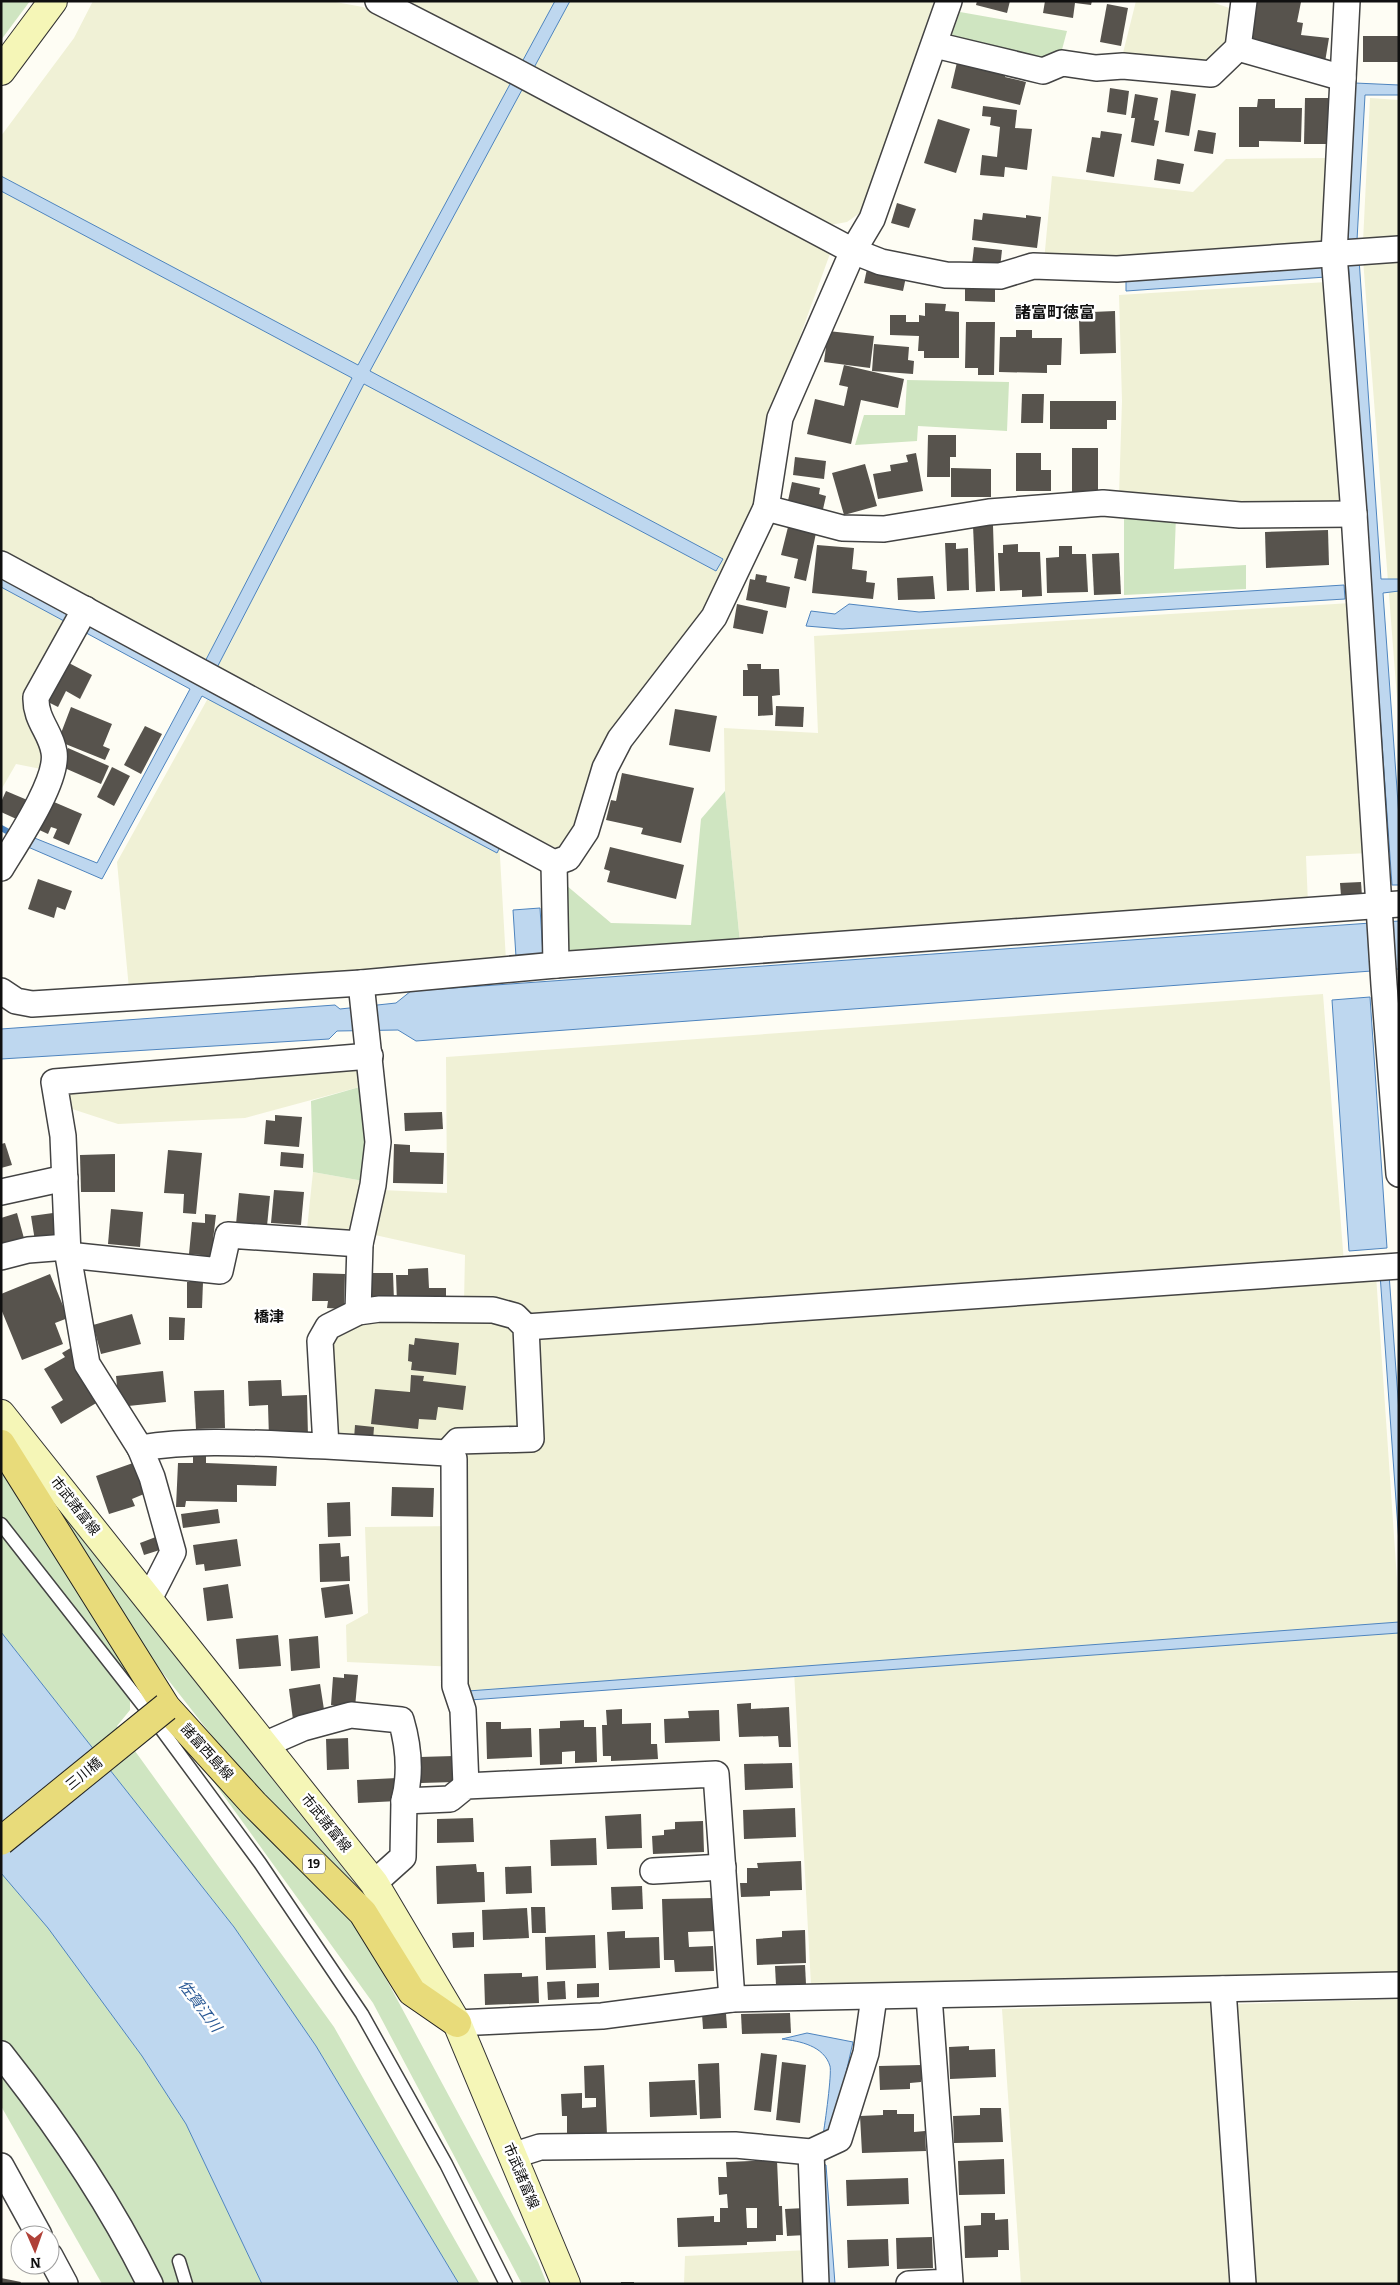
<svg xmlns="http://www.w3.org/2000/svg" width="1400" height="2285" font-family="Bitter,'Noto Sans JP',serif">
	<rect width="100%" height="100%" fill="#fefdf4"/>
	<g fill="#f0f1d6">
		<polygon points="93,1 330,1 363,7 831,251 767,427 756,511 694,628 561,850 498,822 506,961 129,989 117,862 222,673 84,601 25,700 45,754 46,770 16,764 1,790 1,136 74,38"/>
		<polygon points="403,1 934,1 864,210 847,222 830,225"/>
		<polygon points="1136,1 1209,1 1235,10 1231,40 1210,69 1122,57"/>
		<polygon points="1370,98 1399,100 1399,240 1363,242"/>
		<polygon points="1329,158 1323,249 1044,261 1052,176 1193,192 1226,159"/>
		<polygon points="1399,257 1399,724 1363,259"/>
		<polygon points="1327,282 1340,502 1226,503 1119,495 1122,401 1119,295"/>
		<polygon points="1351,603 1369,853 1306,856 1308,904 740,943 725,791 724,728 818,733 814,636"/>
		<polygon points="1323,994 1345,1276 1376,1275 1399,1608 1399,1974 811,1985 794,1671 466,1697 457,1667 347,1662 346,1625 368,1613 365,1527 458,1526 460,1449 334,1443 329,1353 339,1325 464,1301 465,1255 375,1235 382,1190 447,1193 446,1057"/>
		<polygon points="360,1064 363,1086 245,1118 118,1124 63,1106 62,1089"/>
		<polygon points="313,1172 369,1182 356,1237 307,1229"/>
		<polygon points="1399,1999 1399,2284 1254,2284 1236,2004"/>
		<polygon points="1211,2002 1229,2284 1021,2284 1002,2009"/>
		<polygon points="809,2250 810,2284 684,2284 685,2256"/>
	</g>
	<g fill="#cfe5c1">
		<polygon points="1,1 30,1 1,40"/>
		<polygon points="960,12 1067,31 1060,57 1042,64 949,43"/>
		<polygon points="907,380 1009,382 1007,431 918,426 917,441 855,445 864,415 905,415"/>
		<polygon points="1124,516 1176,516 1174,569 1246,565 1246,589 1124,595"/>
		<polygon points="725,791 740,943 567,956 560,880 611,923 691,925 701,819"/>
		<polygon points="363,1086 369,1182 313,1172 311,1101"/>
		<polygon points="1,1468 130,1671 130,1710 117,1726 334,2027 480,2284 459,2284 316,2046 234,1927 1,1632"/>
		<polygon points="43,1490 357,1886 234,1764 126,1626"/>
		<polygon points="190,1749 361,1932 538,2262 547,2284 522,2284 373,2003"/>
		<polygon points="1,1873 48,1927 142,2056 186,2124 262,2284 102,2284 1,2106"/>
	</g>
	<g fill="#bed7ef" stroke="#4e84be">
		<polygon points="555,1 570,1 370,371 723,559 716,571 364,384 209,683 503,841 497,853 202,696 102,879 28,847 32,837 97,863 190,689 1,587 1,572 197,677 352,378 1,191 1,176 358,365"/>
		<polygon points="1355,83 1399,85 1399,95 1365,95 1357,240 1345,239"/>
		<polygon points="1359,259 1381,579 1399,579 1399,591 1383,593 1399,817 1399,885 1392,885 1348,260"/>
		<polygon points="1322,267 1326,277 1126,291 1126,281"/>
		<polygon points="1344,585 1345,599 842,629 806,626 811,611 835,614 849,604 919,612"/>
		<polygon points="540,908 543,955 516,957 513,910"/>
		<polygon points="1399,921 1399,969 416,1041 398,1030 337,1031 329,1039 1,1059 1,1029 335,1005 340,1009 396,1003 411,991"/>
		<polygon points="1370,997 1387,1248 1349,1251 1332,1000"/>
		<polygon points="1380,1274 1389,1274 1399,1412 1399,1543"/>
		<polygon points="1399,1622 1399,1633 470,1700 468,1691"/>
		<polygon points="1,1632 234,1927 316,2046 459,2284 262,2284 186,2124 142,2056 48,1928 1,1873"/>
		<path d="M807,2033L853,2042L834,2126L823,2135C825,2124 832,2073 830,2066C824,2046 800,2041 782,2039Z"/>
		<polygon points="823,2164 826,2165 835,2284 827,2284"/>
	</g>
	<g fill="none" stroke-linecap="round" stroke-linejoin="round">
		<polyline stroke="#4e84be" stroke-width="6" points="1,828 16,836"/>
	</g>
	<g fill="#57534d" fill-rule="evenodd">
		<polygon points="977,1 1010,1 1007,13 976,5"/>
		<polygon points="1045,1 1092,1 1091,5 1075,3 1073,18 1043,13"/>
		<polygon points="1254,1 1301,2 1297,22 1303,23 1301,35 1329,38 1325,62 1280,51 1280,46 1247,41"/>
		<polygon points="1107,4 1128,8 1121,46 1100,42"/>
		<rect x="1363" y="36" width="36" height="26"/>
		<polygon points="958,58 1006,70 1005,77 1026,82 1020,105 951,88"/>
		<polygon points="1110,88 1129,91 1126,115 1107,112"/>
		<polygon points="1171,90 1196,94 1189,136 1165,132"/>
		<polygon points="1135,94 1158,98 1154,120 1159,121 1154,146 1131,142 1135,118 1131,118"/>
		<polygon points="1305,98 1330,98 1329,144 1304,144"/>
		<polygon points="1258,99 1275,99 1275,108 1302,108 1301,142 1259,141 1259,147 1239,147 1239,107 1257,107"/>
		<polygon points="983,106 1017,110 1015,128 1032,129 1027,170 1005,167 1004,177 980,175 982,155 997,157 1000,127 990,125 991,117 982,116"/>
		<polygon points="938,119 970,129 956,173 924,163"/>
		<polygon points="1198,130 1216,133 1213,154 1194,151"/>
		<polygon points="1101,131 1122,134 1114,177 1086,172 1092,137 1100,138"/>
		<polygon points="1157,159 1184,164 1180,184 1154,180"/>
		<polygon points="897,203 916,209 909,228 891,223"/>
		<polygon points="983,213 1026,218 1026,215 1041,217 1037,248 972,240 974,219 982,220"/>
		<polygon points="974,247 1002,250 1000,268 972,264"/>
		<polygon points="867,269 906,277 903,291 864,283"/>
		<polygon points="965,284 995,285 995,302 965,301"/>
		<polygon points="925,303 946,304 945,311 959,312 959,358 924,358 924,351 918,351 919,336 890,335 890,315 906,315 906,322 919,322 919,315 925,316"/>
		<polygon points="1115,311 1116,353 1080,354 1079,318 1092,318 1092,312"/>
		<polygon points="966,322 995,322 994,375 978,375 978,368 965,368"/>
		<polygon points="1016,330 1032,330 1032,338 1062,338 1061,365 1047,365 1047,373 999,372 1000,337 1016,337"/>
		<polygon points="828,331 874,336 870,368 824,362"/>
		<polygon points="874,344 909,347 908,360 914,361 913,374 872,371"/>
		<polygon points="844,365 904,379 898,408 861,400 851,444 807,434 815,399 844,406 848,387 839,385"/>
		<polygon points="1022,394 1044,394 1043,423 1021,423"/>
		<polygon points="1050,401 1116,401 1116,420 1107,420 1107,429 1050,429"/>
		<polygon points="928,435 956,435 956,457 950,457 950,477 927,477"/>
		<rect x="1072" y="448" width="26" height="45"/>
		<polygon points="916,453 923,491 878,499 873,474 891,471 890,465 908,462 906,455"/>
		<polygon points="1016,453 1041,453 1041,470 1051,470 1051,491 1016,491"/>
		<polygon points="795,457 826,461 824,479 793,475"/>
		<polygon points="865,464 877,506 844,515 832,473"/>
		<polygon points="951,468 991,469 991,497 951,497"/>
		<polygon points="792,482 820,488 819,494 826,496 821,518 786,510"/>
		<polygon points="993,525 995,591 976,592 973,526"/>
		<polygon points="788,527 816,533 806,581 794,578 798,559 781,555"/>
		<polygon points="1328,530 1329,565 1266,568 1265,532"/>
		<polygon points="945,543 956,543 956,549 968,548 969,590 947,591"/>
		<polygon points="1018,544 1018,552 1040,552 1042,596 1022,597 1022,590 1000,591 998,553 1003,553 1003,545"/>
		<polygon points="817,545 854,548 852,569 867,571 866,582 875,583 873,599 812,593"/>
		<polygon points="1059,546 1072,546 1072,554 1086,554 1088,592 1047,593 1046,558 1059,557"/>
		<polygon points="1119,553 1121,594 1094,595 1092,554"/>
		<polygon points="756,574 767,576 766,582 790,587 786,608 746,600 750,579 755,580"/>
		<polygon points="933,576 935,599 898,600 897,578"/>
		<polygon points="737,604 768,611 763,634 733,628"/>
		<polygon points="67,662 92,675 80,699 66,691 58,707 46,701"/>
		<polygon points="747,664 761,664 761,669 779,669 780,695 772,696 773,715 758,716 758,696 743,696 743,670 748,670"/>
		<polygon points="776,706 804,707 803,727 775,726"/>
		<polygon points="71,707 112,724 103,746 110,749 105,760 58,741"/>
		<polygon points="675,709 717,716 710,752 669,745"/>
		<polygon points="145,726 162,734 141,774 124,765"/>
		<polygon points="68,748 109,766 101,784 60,766"/>
		<polygon points="112,767 130,776 114,806 97,797"/>
		<polygon points="622,773 694,788 681,843 641,834 643,828 606,820 611,800 616,801"/>
		<polygon points="6,791 32,802 23,822 1,812 1,802"/>
		<polygon points="47,799 82,814 69,845 53,838 57,829 51,827 48,834 35,828"/>
		<polygon points="610,847 684,865 676,899 607,882 610,871 604,869"/>
		<polygon points="38,879 72,891 65,910 57,907 54,918 28,909"/>
		<polygon points="1361,882 1362,896 1341,896 1340,883"/>
		<polygon points="442,1112 443,1129 405,1131 404,1113"/>
		<polygon points="275,1115 302,1117 299,1147 264,1144 266,1120 275,1121"/>
		<polygon points="5,1143 12,1165 1,1168 1,1144"/>
		<polygon points="394,1144 410,1145 410,1152 444,1153 443,1184 393,1183"/>
		<polygon points="168,1150 202,1153 196,1214 183,1213 184,1194 164,1193"/>
		<polygon points="281,1152 304,1154 303,1168 280,1166"/>
		<polygon points="115,1154 115,1192 81,1192 80,1155"/>
		<polygon points="274,1190 304,1192 301,1225 271,1223"/>
		<polygon points="239,1193 270,1196 267,1226 236,1224"/>
		<polygon points="111,1209 143,1212 140,1247 108,1244"/>
		<polygon points="17,1213 25,1242 1,1249 1,1218"/>
		<polygon points="53,1213 57,1238 35,1241 31,1216"/>
		<polygon points="205,1214 216,1215 213,1240 219,1240 217,1262 201,1261 201,1255 189,1254 192,1222 205,1223"/>
		<polygon points="428,1268 429,1288 446,1288 446,1298 397,1303 396,1275 408,1275 408,1269"/>
		<polygon points="313,1273 345,1274 344,1309 327,1308 328,1301 312,1301"/>
		<polygon points="370,1273 393,1273 394,1301 371,1302"/>
		<polygon points="50,1274 68,1318 55,1323 63,1344 22,1360 1,1309 1,1294"/>
		<polygon points="187,1282 203,1282 202,1308 187,1308"/>
		<polygon points="132,1314 141,1344 101,1354 93,1325"/>
		<polygon points="169,1317 185,1318 184,1340 169,1340"/>
		<polygon points="415,1338 459,1343 456,1375 411,1370 412,1362 408,1361 409,1344 414,1345"/>
		<polygon points="74,1346 98,1402 61,1424 51,1407 63,1400 44,1369 65,1357 62,1353"/>
		<polygon points="163,1371 166,1402 119,1407 116,1376"/>
		<polygon points="411,1375 424,1376 423,1381 466,1386 463,1410 438,1407 436,1420 419,1419 418,1429 371,1424 375,1389 410,1392"/>
		<polygon points="281,1380 282,1396 307,1395 308,1437 269,1438 268,1405 249,1406 248,1381"/>
		<polygon points="224,1390 225,1428 196,1429 194,1391"/>
		<polygon points="355,1425 374,1427 373,1441 354,1439"/>
		<polygon points="193,1453 206,1453 206,1463 277,1466 276,1486 237,1485 237,1502 186,1501 185,1507 176,1507 178,1463 193,1463"/>
		<polygon points="133,1463 144,1494 132,1499 135,1506 109,1514 96,1476"/>
		<polygon points="392,1487 434,1488 433,1517 391,1516"/>
		<polygon points="350,1502 351,1536 328,1537 327,1503"/>
		<polygon points="218,1509 220,1523 183,1528 181,1514"/>
		<polygon points="161,1535 166,1548 144,1555 140,1543"/>
		<polygon points="237,1539 241,1566 205,1571 204,1564 196,1565 193,1545"/>
		<polygon points="340,1543 341,1557 349,1556 350,1581 320,1582 319,1544"/>
		<polygon points="228,1584 233,1618 207,1621 203,1588"/>
		<polygon points="349,1584 353,1614 325,1618 321,1588"/>
		<polygon points="278,1635 281,1666 239,1669 236,1639"/>
		<polygon points="318,1636 320,1668 291,1671 289,1639"/>
		<polygon points="344,1674 358,1675 355,1707 331,1705 333,1677 344,1678"/>
		<polygon points="320,1684 325,1716 293,1720 289,1689"/>
		<polygon points="751,1703 751,1709 789,1707 791,1747 779,1747 778,1736 739,1737 737,1704"/>
		<polygon points="622,1709 622,1724 651,1723 651,1744 657,1744 658,1759 611,1761 611,1756 603,1756 602,1725 607,1725 606,1710"/>
		<polygon points="719,1710 720,1741 665,1743 664,1719 689,1718 688,1711"/>
		<polygon points="584,1720 584,1727 596,1727 597,1762 575,1763 575,1751 562,1752 562,1764 540,1765 539,1729 560,1728 560,1721"/>
		<polygon points="486,1722 501,1722 501,1729 531,1728 532,1757 487,1759"/>
		<polygon points="348,1738 349,1769 327,1770 326,1739"/>
		<polygon points="454,1756 455,1782 421,1783 420,1757"/>
		<polygon points="792,1763 793,1788 745,1790 744,1764"/>
		<polygon points="397,1778 398,1801 358,1803 357,1780"/>
		<polygon points="795,1808 796,1837 744,1839 743,1810"/>
		<polygon points="641,1814 642,1848 607,1849 605,1816"/>
		<polygon points="473,1818 474,1842 437,1843 437,1819"/>
		<polygon points="703,1821 704,1852 653,1854 652,1836 664,1835 664,1830 675,1829 675,1822"/>
		<polygon points="596,1838 597,1865 551,1866 550,1840"/>
		<polygon points="801,1861 802,1890 770,1891 770,1896 741,1897 740,1883 747,1883 747,1868 758,1868 757,1863"/>
		<polygon points="476,1864 477,1872 484,1872 485,1902 437,1904 436,1866"/>
		<polygon points="531,1866 532,1893 506,1894 505,1867"/>
		<polygon points="642,1886 643,1909 612,1910 611,1887"/>
		<polygon points="714,1898 715,1931 688,1932 689,1947 713,1946 714,1971 675,1972 674,1960 664,1960 662,1899"/>
		<polygon points="531,1907 545,1907 546,1933 532,1933"/>
		<polygon points="527,1908 529,1938 483,1940 482,1910"/>
		<polygon points="805,1930 806,1963 757,1965 756,1939 782,1937 782,1931"/>
		<polygon points="625,1931 625,1938 659,1937 660,1968 609,1970 607,1932"/>
		<polygon points="474,1932 474,1947 453,1948 452,1933"/>
		<polygon points="595,1935 596,1968 546,1970 545,1937"/>
		<polygon points="805,1965 806,1984 776,1985 775,1966"/>
		<polygon points="522,1973 522,1977 538,1976 539,2003 485,2005 484,1974"/>
		<polygon points="565,1981 566,1999 548,2000 547,1982"/>
		<polygon points="599,1983 599,1997 577,1998 577,1984"/>
		<polygon points="726,2013 727,2028 703,2029 702,2014"/>
		<polygon points="790,2013 791,2033 742,2034 741,2014"/>
		<polygon points="969,2046 969,2050 995,2049 996,2077 950,2079 949,2047"/>
		<polygon points="761,2053 777,2055 771,2112 754,2110"/>
		<polygon points="782,2062 806,2065 800,2123 776,2120"/>
		<polygon points="719,2063 721,2118 700,2119 698,2064"/>
		<polygon points="604,2065 607,2135 567,2136 567,2116 562,2116 561,2094 582,2093 582,2108 596,2107 596,2098 585,2098 584,2066"/>
		<polygon points="921,2065 921,2082 910,2083 910,2089 880,2090 879,2066"/>
		<polygon points="695,2080 697,2115 650,2117 649,2082"/>
		<polygon points="980,2108 1001,2108 1003,2142 954,2143 953,2116 980,2115"/>
		<polygon points="883,2110 897,2110 897,2114 914,2114 914,2132 925,2131 926,2151 862,2153 860,2116 883,2115"/>
		<polygon points="1004,2159 1005,2194 959,2195 958,2161"/>
		<path d="M777,2160L779,2206H782L783,2235H776V2241L747,2242V2245L678,2247L677,2218L714,2216V2222H720V2208H728L727,2194L719,2195L718,2177H727L726,2162ZM746,2208H757V2228H747Z"/>
		<polygon points="908,2178 909,2204 847,2206 846,2180"/>
		<polygon points="805,2208 806,2235 787,2236 785,2209"/>
		<polygon points="981,2213 995,2213 995,2220 1008,2219 1009,2250 998,2250 998,2257 965,2258 964,2226 981,2225"/>
		<polygon points="932,2237 933,2268 897,2269 896,2238"/>
		<polygon points="888,2239 889,2266 848,2268 847,2240"/>
		<polygon points="1,2278 21,2282 20,2284 1,2284"/>
		<rect x="621" y="2282" width="13" height="2"/>
	</g>
	<g fill="none" stroke-linecap="round" stroke-linejoin="round">
		<defs>
			<g id="lane">
				<polyline points="1,1524 153,1718 260,1863 362,2014 446,2164 506,2284"/>
				<polyline points="179,2261 186,2284"/>
			</g>
			<g id="street">
				<polyline points="378,1 509,68 853,251 881,262 946,275 1000,276 1033,266 1117,269 1399,249"/>
				<polyline points="1347,1 1334,254 1354,514 1384,985 1399,1174"/>
				<polyline points="935,45 1043,71 1062,63 1096,68 1123,66 1211,74 1238,48 1244,1"/>
				<polyline points="1238,48 1343,78"/>
				<polyline points="766,508 842,528 884,529 989,512 1103,503 1240,515 1354,514"/>
				<polyline points="1,564 554,863 568,858 586,831 605,768 620,739 714,617 766,508 780,418 853,251 872,219 949,1"/>
				<polyline points="554,863 556,965"/>
				<path d="M1,868C16,843 59,780 54,752C51,732 35,720 36,697L85,609"/>
				<polyline points="1,991 16,1001 32,1004 361,983 556,965 1399,904"/>
				<polyline points="1,1192 65,1178"/>
				<polyline points="68,1255 220,1271 228,1235 360,1244"/>
				<polyline points="1,1257 28,1250 67,1247"/>
				<polyline points="358,1312 360,1244 373,1185 378,1142 361,983"/>
				<polyline points="526,1327 1399,1266"/>
				<polyline points="140,1448 87,1364 68,1255 63,1136 54,1082 370,1056"/>
				<polyline points="447,1453 454,1459 455,1686 463,1710 466,1786"/>
				<path d="M149,1599L173,1552L152,1477L140,1448C201,1438 264,1444 326,1446L320,1341L328,1327L358,1312L380,1309L493,1310L515,1316L526,1327L531,1439L458,1441L447,1453L326,1446"/>
				<path d="M264,1745L303,1728L351,1715L401,1720C409,1747 411,1774 404,1801"/>
				<polyline points="653,1871 723,1867"/>
				<polyline points="374,1883 403,1857 404,1801 450,1799 466,1786 716,1774 732,1999"/>
				<polyline points="1223,1989 1243,2284"/>
				<polyline points="457,2023 602,2016 732,1999 1399,1985"/>
				<path d="M1,2054C58,2126 109,2201 150,2284"/>
				<polyline points="811,2152 816,2284"/>
				<polyline points="512,2156 540,2147 735,2145 811,2152 839,2139 866,2053 874,1997"/>
				<polyline points="1,2166 39,2235"/>
				<polyline points="50,2256 65,2284"/>
				<polyline points="909,2284 950,2282 929,1996"/>
			</g>
			<g id="secondary">
				<polyline points="1,71 53,1"/>
				<polyline points="1,1414 374,1883 457,2023 566,2284"/>
			</g>
			<polyline id="primary" points="1,1444 166,1707 254,1804 363,1913 412,1992 457,2023"/>
		</defs>
		<use href="#lane" stroke="#434343" stroke-width="15"/>
		<use href="#street" stroke="#434343" stroke-width="28"/>
		<use href="#secondary" stroke="#323232" stroke-width="30"/>
		<use href="#primary" stroke="#212121" stroke-width="30"/>
		<use href="#lane" stroke="#fff" stroke-width="12"/>
		<use href="#street" stroke="#fff" stroke-width="25"/>
		<use href="#secondary" stroke="#f5f6b7" stroke-width="28"/>
		<use href="#primary" stroke="#e8db7a" stroke-width="28"/>
		<defs>
			<polyline id="primary-bridge" points="1,1841 166,1707"/>
		</defs>
		<use href="#primary-bridge" stroke="#212121" stroke-width="30" stroke-linecap="butt"/>
		<use href="#primary-bridge" stroke="#e8db7a" stroke-width="28"/>
	</g>
	<g text-anchor="middle" dominant-baseline="central" stroke-width="5" stroke-linejoin="round" paint-order="stroke">
		<rect fill="#fff" stroke="#585858" stroke-width="1" x="303" y="1854.5" width="22" height="19" rx="4"/>
		<g font-size="12" font-weight="bold" fill="#101010">
			<text x="314" y="1864">19</text>
		</g>
		<g font-size="14" fill="#101010" stroke="#fff">
			<text transform="translate(75 1506) rotate(52)">市武諸富線</text>
			<text transform="translate(207 1752) rotate(48)">諸富西島線</text>
			<text transform="translate(84 1774) rotate(-39)">三川橋</text>
			<text transform="translate(326 1823) rotate(51)">市武諸富線</text>
			<text transform="translate(521 2176) rotate(67)">市武諸富線</text>
		</g>
		<g font-size="15" font-weight="bold" fill="#101010" stroke="#fff">
			<text x="269" y="1317">橋津</text>
		</g>
		<g font-size="15" font-style="italic" fill="#275794" stroke="#fff">
			<text transform="translate(200 2006) rotate(53)">佐賀江川</text>
		</g>
		<g font-size="16" font-weight="bold" fill="#101010" stroke="#fff">
			<text x="1055" y="312">諸富町徳富</text>
		</g>
	</g>
	<rect width="1400" height="2285" fill="none" stroke="#101010" stroke-width="5"/>
	<g transform="translate(35 2250) rotate(178)"><circle r="24" fill="#ffffff" stroke="#9f9f9f"/>
	<path d="M0-4L9 19L0 12L-9 19Z" fill="#b04138"/>
	<text y="-8" font-size="14" font-weight="bold" text-anchor="middle" fill="#101010">N</text>
	</g>
</svg>
